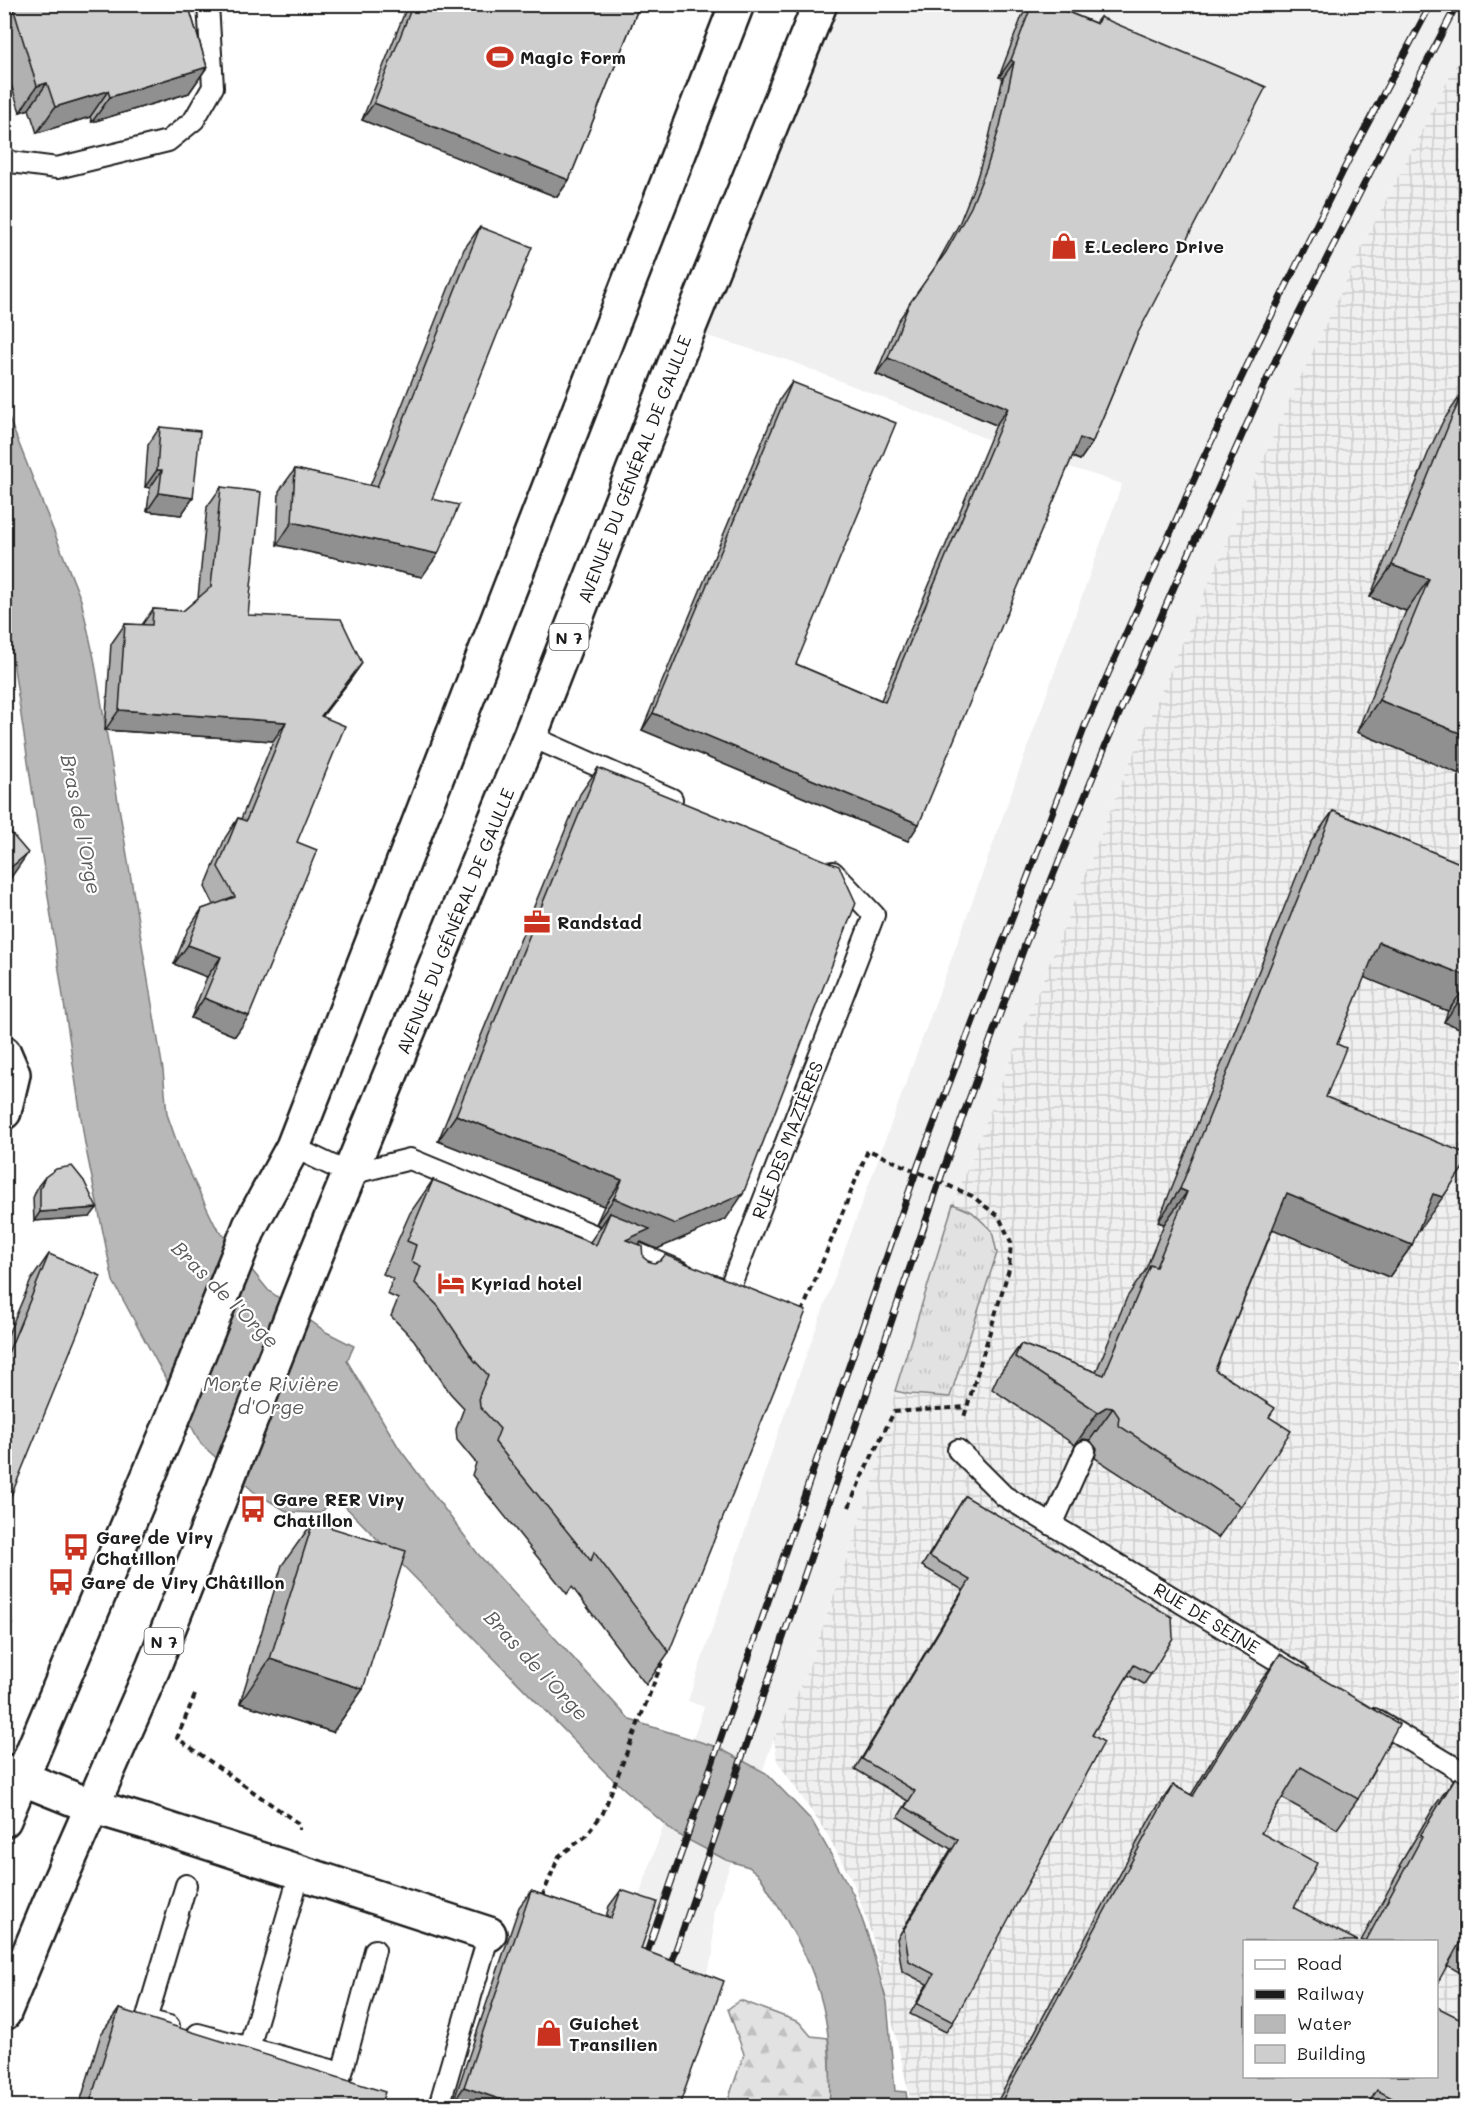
<svg xmlns="http://www.w3.org/2000/svg" width="1471" height="2111" font-family="Mali,sans-serif">
	<defs>
		<pattern id="industrial-grid" width="8" height="8" patternUnits="userSpaceOnUse" patternTransform="scale(1.5)"><rect width="8" height="8" fill="#f0f0f0"/><path d="M0 4h8M4 0v8" fill="none" stroke="#cdcdcd"/></pattern>
		<pattern id="grass-tufts" width="24" height="20" patternUnits="userSpaceOnUse" patternTransform="scale(1.5)"><rect width="24" height="20" fill="#e2e2e2"/><path d="M3 7l-1-3M5 7V3M7 7l1-3M15 17l-1-3M17 17v-4M19 17l1-3" fill="none" stroke="#c1c1c1"/></pattern>
		<pattern id="forest-firs" width="22" height="20" patternUnits="userSpaceOnUse" patternTransform="scale(1.5)"><rect width="22" height="20" fill="#e2e2e2"/><path d="M5 1l3.5 6h-7zM16 11l3.5 6h-7z" fill="#c1c1c1"/></pattern>
	</defs>
	<rect width="100%" height="100%" fill="#fff"/>
	<filter id="ink" filterUnits="userSpaceOnUse"><feTurbulence type="fractalNoise" baseFrequency=".0167" numOctaves="2"/><feDisplacementMap in="SourceGraphic" scale="12" xChannelSelector="R" yChannelSelector="G"/><feConvolveMatrix kernelMatrix="1 2 1 2 8 2 1 2 1" color-interpolation-filters="sRGB"/></filter>
	<g filter="url(#ink)">
		<polygon fill="#f0f0f0" points="820,5 1466,5 1466,45 1366,239 1282,416 1127,769 953,1204 895,1391 872,1486 805,1678 774,1738 713,1914 713,1954 700,1992 462,2106 602,1928 609,1906 633,1914 704,1707 688,1701 781,1424 966,919 1122,484 1007,447 790,361 688,330"/>
		<path fill="url(#industrial-grid)" fill-rule="evenodd" d="M1466,45V2106H912L873,1939L854,1884L827,1834L777,1761L774,1738L805,1678L872,1486L895,1391L953,1204L1127,769L1282,416L1366,239ZM1244,1942H1436V2076H1244Z"/>
		<polygon fill="url(#grass-tufts)" stroke="#7f7f7f" stroke-width="1.5" points="953,1204 972,1212 992,1231 997,1253 950,1397 909,1394 895,1391"/>
		<polygon fill="url(#forest-firs)" stroke="#7f7f7f" stroke-width="1.5" points="740,2000 799,2022 811,2036 828,2038 831,2078 829,2106 728,2106 727,2103 744,2054 728,2009"/>
		<path fill="#b8b8b8" stroke="#7a7a7a" stroke-width="1.5" d="M4,406L81,600L94,658L163,1070L167,1114L181,1154L215,1225L268,1290L326,1332L354,1346L347,1361L399,1448L478,1554L630,1720L717,1747L766,1773L812,1821L853,1894L869,1939L887,2002L895,2091L906,2092L908,2106H829C832,2069 830,2028 819,1992C807,1950 782,1913 760,1876L749,1867L726,1860L675,1833L606,1773L335,1496L321,1513L288,1512L254,1492L201,1444L113,1281L85,1144L11,648L5,625Z"/>
		<g fill="none" stroke-linecap="round" stroke-linejoin="round">
			<defs>
				<g id="service">
					<polyline points="4,157 11,162 57,168 168,141 194,120 213,87 208,4"/>
					<polyline points="530,736 672,799"/>
					<polyline points="293,1147 350,1174 410,1159 680,1271"/>
					<polyline points="715,1286 728,1292 874,915 833,872"/>
					<polyline points="958,1450 1004,1496 1298,1673"/>
					<polyline points="1052,1525 1085,1451"/>
					<polyline points="1374,1719 1466,1774"/>
					<polyline points="169,2026 146,2020 186,1885"/>
					<polyline points="198,2034 342,2073 375,1950"/>
					<polyline points="249,2048 300,1872"/>
					<polyline points="439,2106 489,1934"/>
				</g>
				<g id="minor">
					<polyline points="4,1053 13,1074 4,1112"/>
					<polyline points="91,1806 145,1822 489,1934"/>
				</g>
				<g id="primary">
					<polyline points="4,1771 91,1806"/>
					<polyline points="4,1820 173,1418 250,1226 293,1147 737,4"/>
					<polyline points="4,2013 48,1907 153,1668 311,1267 530,736 688,330 820,4"/>
				</g>
			</defs>
			<use href="#service" stroke="#1c1c1c" stroke-width="24"/>
			<use href="#minor" stroke="#1c1c1c" stroke-width="38"/>
			<use href="#primary" stroke="#1c1c1c" stroke-width="38"/>
			<g stroke="#1c1c1c" stroke-width="4" stroke-dasharray="6 4.5" stroke-linecap="butt">
				<polyline points="802,1312 868,1150 972,1196 999,1217 1011,1242 1009,1269 964,1417"/>
				<polyline points="849,1507 862,1476 894,1412 966,1407"/>
				<polyline points="4,1637 13,1619"/>
				<polyline points="195,1695 177,1738 299,1824 299,1830"/>
				<polyline points="542,1897 559,1856 585,1837 603,1813 663,1660"/>
			</g>
			<use href="#service" stroke="#fff" stroke-width="20"/>
			<use href="#minor" stroke="#fff" stroke-width="33"/>
			<use href="#primary" stroke="#fff" stroke-width="33"/>
			<defs>
				<g id="rail">
					<polyline points="642,1967 919,1163 1085,726 1203,459 1254,351 1352,153 1431,4"/>
					<polyline points="667,1976 943,1171 1025,945 1109,737 1174,587 1277,357 1386,141 1457,4"/>
				</g>
			</defs>
			<use href="#rail" stroke="#1c1c1c" stroke-width="7"/>
			<use href="#rail" stroke="#fff" stroke-width="4.5" stroke-dasharray="14" stroke-linecap="butt"/>
		</g>
		<g fill="#b1b1b1" stroke="#1c1c1c" stroke-width="1.5">
			<polygon points="4,4 188,4 207,67 189,93 92,122 90,117 37,133 29,109 20,112 4,63"/>
			<polygon points="408,4 640,4 569,180 557,197 362,120"/>
			<polygon points="1030,4 1048,4 1095,23 1100,17 1137,335 1092,443 1080,460 1072,457 908,841 642,730 780,399 792,382 796,664 881,700 996,425 876,374 898,321 934,269 959,224 975,184 988,142 1003,78 999,77 1022,16"/>
			<polygon points="480,227 432,499 422,577 277,545 279,491 295,469 370,486 464,249"/>
			<polygon points="1465,389 1467,389 1467,777 1357,732 1406,611 1370,597 1429,451 1443,421"/>
			<polygon points="160,427 193,498 181,515 147,511 150,488 145,487 148,445"/>
			<polygon points="221,487 248,615 362,663 322,717 297,842 235,1036 191,1018 207,977 174,964 188,929 202,909 214,905 205,887 225,838 238,818 241,819 273,741 105,730 111,644 125,624 142,625 153,609 183,611 198,598 207,507"/>
			<polygon points="598,768 726,1219 657,1249 641,1242 639,1245 669,1652 646,1685 572,1587 567,1594 472,1475 476,1463 457,1440 456,1429 464,1408 450,1393 414,1340 391,1316 398,1299 387,1294 393,1279 383,1274 410,1213 433,1180 590,1242 601,1226 596,1224 604,1206 438,1141 580,794"/>
			<polygon points="1333,811 1467,866 1467,1031 1444,1022 1448,1011 1364,977 1337,1044 1326,1097 1420,1229 1418,1229 1412,1245 1389,1277 1273,1229 1215,1370 1269,1417 1241,1506 1218,1538 1095,1458 1097,1449 1090,1440 1083,1439 1075,1445 992,1389 998,1376 1021,1344 1096,1372 1127,1297 1145,1271 1164,1224 1158,1222 1310,843"/>
			<polygon points="45,1177 90,1217 34,1221 33,1198 38,1186"/>
			<polygon points="49,1254 4,1513 4,1344 31,1280"/>
			<polygon points="965,1496 1151,1674 1144,1684 1128,1675 1092,1735 953,2022 946,2032 910,2014 927,1984 902,1971 897,1939 951,1849 898,1817 908,1801 855,1769 963,1590 922,1566"/>
			<polygon points="313,1522 363,1689 333,1732 240,1703 282,1565"/>
			<polygon points="1280,1654 1358,1799 1337,1829 1282,1798 1261,1833 1294,1908 1437,2076 1467,2106 995,2106 1152,1815 1173,1785 1191,1795 1259,1684"/>
			<polygon points="1455,1778 1467,1785 1467,1977 1447,1965 1437,1941 1361,1941 1401,1867 1399,1866 1434,1807"/>
			<polygon points="621,1890 641,1949 453,2103 519,1907 531,1891 606,1917 609,1906"/>
			<polygon points="119,2009 380,2106 79,2106 101,2034"/>
		</g>
		<g fill="#909090" stroke="#1c1c1c" stroke-width="1.5">
			<polygon points="1011,60 1014,62 1003,78 999,77"/>
			<polygon points="207,67 189,93 92,122 110,97"/>
			<polygon points="47,83 29,109 20,112 37,86"/>
			<polygon points="108,91 90,117 37,133 55,107"/>
			<polygon points="374,103 569,180 557,197 362,120"/>
			<polygon points="888,358 1008,408 996,425 876,374"/>
			<polygon points="1080,438 1092,443 1080,460 1068,455"/>
			<polygon points="157,470 162,470 150,488 145,487"/>
			<polygon points="159,493 193,498 181,515 147,511"/>
			<polygon points="292,522 438,554 422,577 277,545"/>
			<polygon points="1392,565 1429,579 1406,611 1370,597"/>
			<polygon points="362,663 348,683 307,736 321,716"/>
			<polygon points="1379,700 1467,736 1467,777 1357,732"/>
			<polygon points="119,710 286,722 273,741 105,730"/>
			<polygon points="653,713 919,824 908,841 642,730"/>
			<polygon points="28,853 10,879 4,883 4,873"/>
			<polygon points="1379,942 1467,976 1467,985 1448,1011 1356,974"/>
			<polygon points="188,945 221,957 207,977 174,964"/>
			<polygon points="1467,990 1467,1031 1444,1022"/>
			<polygon points="204,998 249,1016 235,1036 191,1018"/>
			<polygon points="456,1115 622,1180 604,1206 438,1141"/>
			<polygon points="1180,1189 1187,1192 1164,1224 1158,1222"/>
			<polygon points="1287,1193 1412,1245 1389,1277 1265,1226"/>
			<polygon points="743,1194 726,1219 657,1249 641,1242 627,1263 610,1213 601,1226 596,1224 614,1198"/>
			<polygon points="1433,1194 1443,1197 1420,1229 1410,1226"/>
			<polygon points="97,1208 90,1217 34,1221 40,1212"/>
			<polygon points="1106,1407 1113,1408 1090,1440 1083,1439 1075,1445 1098,1412"/>
			<polygon points="270,1659 363,1689 333,1732 240,1703"/>
			<polygon points="464,2087 520,2106 462,2106 453,2103"/>
			<polygon points="91,2099 115,2106 86,2106"/>
		</g>
		<g fill="#cecece" stroke="#1c1c1c" stroke-width="1.5">
			<polygon points="12,4 188,4 207,67 110,97 108,91 55,107 47,83 37,86"/>
			<polygon points="413,4 640,4 569,180 374,103"/>
			<polygon points="1032,4 1048,4 1097,24 1100,17 1266,87 1137,335 1092,443 1080,438 919,824 653,713 792,382 896,423 796,664 885,702 1008,408 888,358 909,304 946,252 971,207 987,167 1000,126 1014,62 1011,60"/>
			<polygon points="480,227 532,247 432,499 459,505 438,554 292,522 295,469 377,487"/>
			<polygon points="1465,389 1467,389 1467,736 1379,700 1429,579 1392,565 1451,419"/>
			<polygon points="160,427 200,431 193,498 159,493 162,470 157,470"/>
			<polygon points="221,487 261,492 248,615 341,619 362,663 321,716 345,726 297,842 317,850 249,1016 204,998 221,957 188,945 202,909 235,897 218,867 238,818 246,821 286,722 119,710 125,624 152,625 153,609 183,611 211,587"/>
			<polygon points="598,768 839,866 856,903 743,1194 675,1224 614,1198 622,1180 456,1115"/>
			<polygon points="1333,811 1467,866 1467,976 1379,942 1337,1044 1346,1048 1326,1097 1467,1154 1467,1162 1443,1197 1433,1194 1412,1245 1287,1193 1215,1370 1275,1408 1269,1417 1291,1431 1241,1506 1118,1425 1119,1417 1113,1408 1106,1407 1098,1412 1015,1357 1021,1344 1104,1375 1150,1265 1156,1267 1187,1192 1180,1189"/>
			<polygon points="4,825 28,853 4,873"/>
			<polygon points="72,1166 84,1181 97,1208 40,1212 40,1189 45,1177 56,1169"/>
			<polygon points="433,1180 596,1245 610,1213 650,1229 626,1240 642,1246 643,1257 648,1261 654,1263 660,1261 665,1255 806,1311 669,1652 594,1552 591,1561 495,1442 500,1429 480,1407 479,1396 488,1375 474,1360 438,1306 415,1283 421,1266 411,1261 416,1245 407,1241"/>
			<polygon points="49,1254 101,1276 4,1513 4,1363"/>
			<polygon points="965,1496 1172,1617 1173,1638 1151,1674 1134,1665 1092,1735 1104,1742 953,2022 917,2004 934,1974 909,1961 904,1929 958,1840 905,1807 915,1791 862,1759 970,1580 929,1556"/>
			<polygon points="313,1522 406,1551 363,1689 270,1659"/>
			<polygon points="1280,1654 1399,1724 1358,1799 1301,1767 1261,1833 1317,1863 1294,1908 1358,1941 1245,1941 1245,2076 1437,2076 1437,2007 1467,2022 1467,2106 1407,2106 1377,2090 1367,2106 999,2106 1173,1785 1193,1796"/>
			<polygon points="1455,1778 1467,1785 1467,1934 1465,1933 1437,1984 1437,1941 1366,1941 1422,1837 1420,1836"/>
			<polygon points="621,1890 657,1902 641,1949 724,1981 679,2106 520,2106 464,2087 531,1891 611,1918"/>
			<polygon points="119,2009 385,2092 380,2106 115,2106 91,2099"/>
		</g>
	</g>
	<defs>
		<symbol id="stadium-bare" viewBox="-9 -9 18 18"><path d="M0-5a6.5 5 0 1 0 0 10a6.5 5 0 1 0 0-10ZM-3.5-1.8h7v3.6h-7Z" fill="#c8321e" stroke="#fff" stroke-width="2.5" paint-order="stroke"/></symbol>
		<symbol id="shop-bare" viewBox="-9 -9 18 18"><path d="M-5-2.5h2.3a2.7 3.5 0 0 1 5.4 0H5L5.5 6h-11ZM-1.5-2.5h3a1.5 2.3 0 0 0-3 0Z" fill="#c8321e" stroke="#fff" stroke-width="2.5" paint-order="stroke"/></symbol>
		<symbol id="office-bare" viewBox="-9 -9 18 18"><path d="M-6-3h4V-5.5h4V-3h4V5H-6ZM-1-4.5V-3h2v-1.5ZM-6 0V1H6V0Z" fill="#c8321e" stroke="#fff" stroke-width="2.5" paint-order="stroke"/></symbol>
		<symbol id="hotel-bare" viewBox="-9 -9 18 18"><path d="M-6-4.5h1.5V1H6V5H4.5V3h-9V5H-6ZM-4 0a1.8 1.8 0 1 1 3.6 0ZM.5 0V-2.5h3Q6-2.5 6 0Z" fill="#c8321e" stroke="#fff" stroke-width="2.5" paint-order="stroke"/></symbol>
		<symbol id="bus-bare" viewBox="-9 -9 18 18"><path d="M-5-6H5V4H4V6H2V4H-2V6H-4V4H-5ZM-3.5-4V0h7V-4ZM-3.5 1.2v1.5H-2V1.2ZM2 1.2v1.5H3.5V1.2Z" fill="#c8321e" stroke="#fff" stroke-width="2.5" paint-order="stroke"/></symbol>
	</defs>
	<g fill-rule="evenodd">
		<use href="#stadium-bare" x="481" y="38" width="38" height="38"/>
		<use href="#shop-bare" x="1045" y="227" width="38" height="38"/>
		<use href="#office-bare" x="518" y="903" width="38" height="38"/>
		<use href="#hotel-bare" x="432" y="1264" width="38" height="38"/>
		<use href="#bus-bare" x="234" y="1490" width="38" height="38"/>
		<use href="#bus-bare" x="57" y="1528" width="38" height="38"/>
		<use href="#bus-bare" x="42" y="1563" width="38" height="38"/>
		<use href="#shop-bare" x="530" y="2014" width="38" height="38"/>
	</g>
	<g text-anchor="middle" dominant-baseline="central" stroke-width="4.5" stroke-linejoin="round" paint-order="stroke">
		<g fill="#fff" stroke="#606060" stroke-width="1.5">
			<rect x="549.5" y="624" width="39" height="26" rx="4.5"/>
			<rect x="144.5" y="1628" width="39" height="26" rx="4.5"/>
		</g>
		<g font-size="16" font-weight="bold" fill="#1c1c1c">
			<text x="569" y="637">N 7</text>
			<text x="164" y="1641">N 7</text>
		</g>
		<g font-size="18" font-weight="bold" fill="#1c1c1c" stroke="#fff" text-anchor="start">
			<text x="520" y="57">Magic Form</text>
			<text x="1084" y="246">E.Leclerc Drive</text>
			<text x="557" y="922">Randstad</text>
			<text x="471" y="1283">Kyriad hotel</text>
			<text x="273" y="1499">Gare RER Viry<tspan x="273" dy="21">Chatillon</tspan></text>
			<text x="96" y="1537">Gare de Viry<tspan x="96" dy="21">Chatillon</tspan></text>
			<text x="81" y="1582">Gare de Viry Châtillon</text>
			<text x="569" y="2023">Guichet<tspan x="569" dy="21">Transilien</tspan></text>
		</g>
		<g font-size="18" fill="#1c1c1c" stroke="#fff">
			<text transform="translate(634 469) rotate(-69)">AVENUE DU GÉNÉRAL DE GAULLE</text>
			<text transform="translate(455 921) rotate(-68)">AVENUE DU GÉNÉRAL DE GAULLE</text>
			<text transform="translate(787 1140) rotate(-69)">RUE DES MAZIÈRES</text>
			<text transform="translate(1207 1618) rotate(31)">RUE DE SEINE</text>
		</g>
		<g font-size="20" font-style="italic" fill="#5a5a5a" stroke="#fff">
			<text transform="translate(82 824) rotate(79)">Bras de l'Orge</text>
			<text transform="translate(226 1294) rotate(45)">Bras de l'Orge</text>
			<text x="271" y="1383">Morte Rivière<tspan x="271" dy="23">d'Orge</tspan></text>
			<text transform="translate(537 1665) rotate(47)">Bras de l'Orge</text>
		</g>
	</g>
	<rect width="1471" height="2111" fill="none" stroke="#fff" stroke-width="24"/>
	<rect x="12" y="12" width="1447" height="2087" fill="none" stroke="#1c1c1c" stroke-width="2" filter="url(#ink)"/>
	<rect x="1243" y="1940" width="195" height="138" fill="#ffffff" stroke="#a4a4a4" stroke-width="1.5"/>
	<rect x="1255" y="1960" width="30" height="9" fill="#ffffff" stroke="#a4a4a4" stroke-width="1.5"/>
	<text x="1297" y="1970" font-size="18" fill="#1c1c1c">Road</text>
	<rect x="1255" y="1990" width="30" height="9" fill="#1c1c1c" stroke="#a4a4a4" stroke-width="1.5"/>
	<text x="1297" y="2000" font-size="18" fill="#1c1c1c">Railway</text>
	<rect x="1255" y="2015" width="30" height="18" fill="#b8b8b8" stroke="#a4a4a4" stroke-width="1.5"/>
	<text x="1297" y="2030" font-size="18" fill="#1c1c1c">Water</text>
	<rect x="1255" y="2045" width="30" height="18" fill="#cecece" stroke="#a4a4a4" stroke-width="1.5"/>
	<text x="1297" y="2060" font-size="18" fill="#1c1c1c">Building</text>
</svg>
